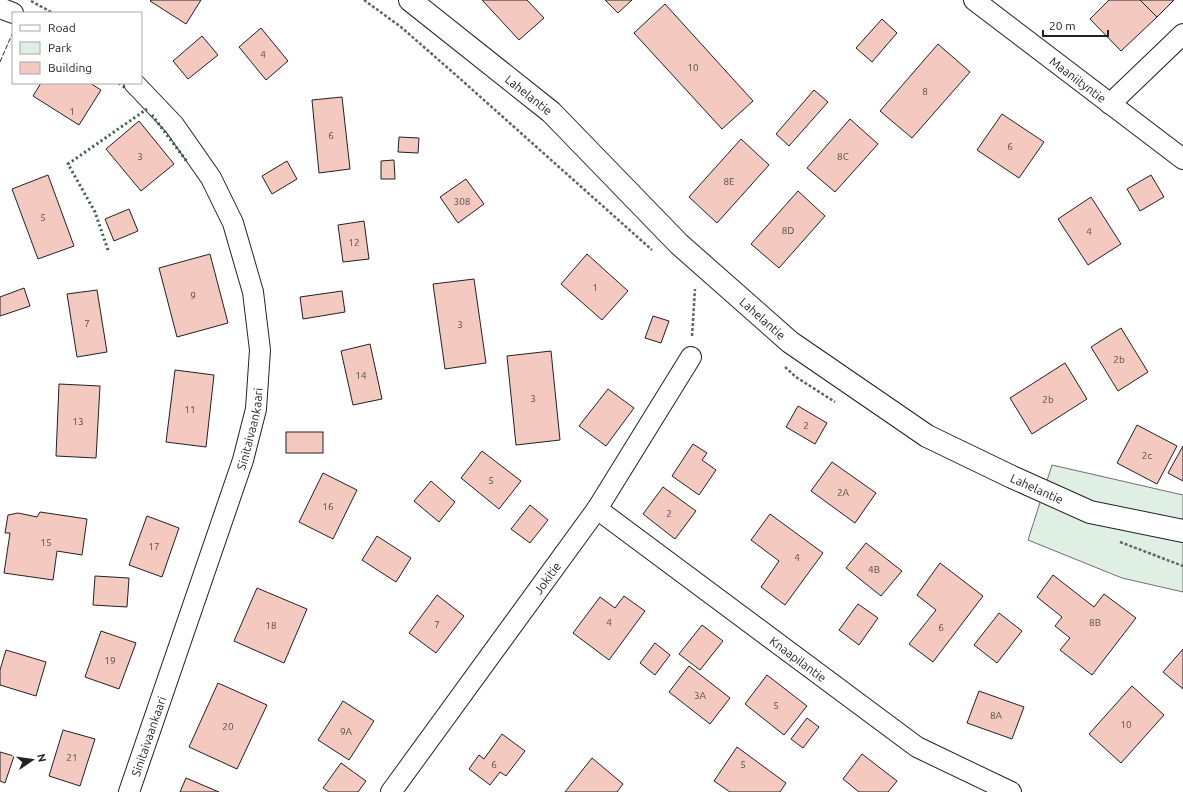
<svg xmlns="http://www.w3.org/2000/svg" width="1183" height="792" font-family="Ubuntu,sans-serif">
	<rect width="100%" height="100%" fill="#fff"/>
	<polygon fill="#e0efe3" stroke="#6f6f6f" points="1052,465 1183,495 1183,592 1122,578 1028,540"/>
	<g fill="#f3c9c0" stroke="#222">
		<polygon points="151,0 201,0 186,24 150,1"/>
		<polygon points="482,0 527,0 544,18 519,40"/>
		<polygon points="605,0 632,0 618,13"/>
		<polygon points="1109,0 1140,0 1157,17 1121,51 1090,19"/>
		<polygon points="1140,0 1174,0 1157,17"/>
		<polygon points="665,4 753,101 722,129 634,33"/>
		<polygon points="882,19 897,33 872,62 856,48"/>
		<polygon points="261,28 288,61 266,80 239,47"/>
		<polygon points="202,36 218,55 188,79 173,61"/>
		<polygon points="938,44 970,72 912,138 880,111"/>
		<polygon points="41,83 90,83 101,90 79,125 33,96"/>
		<polygon points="814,90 828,102 789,146 776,134"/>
		<polygon points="342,97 350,169 319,173 312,100"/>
		<polygon points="1002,114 1044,142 1019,178 977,150"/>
		<polygon points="850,119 878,144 835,192 807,168"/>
		<polygon points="139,121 174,164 141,191 106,149"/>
		<polygon points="399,137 419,138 418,153 398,152"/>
		<polygon points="741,139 769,165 717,223 689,197"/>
		<polygon points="394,160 395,179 381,179 381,161"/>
		<polygon points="287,161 297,179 272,194 262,176"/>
		<polygon points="48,175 74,246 38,259 12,189"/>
		<polygon points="1151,175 1164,197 1140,211 1127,189"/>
		<polygon points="466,179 484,204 458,223 440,197"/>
		<polygon points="798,191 825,216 779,268 751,244"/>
		<polygon points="1091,197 1121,244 1088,265 1058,219"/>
		<polygon points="129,209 138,231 114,241 105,219"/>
		<polygon points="364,221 369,259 343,262 338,225"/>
		<polygon points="210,254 228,323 177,337 159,268"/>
		<polygon points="587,254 628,291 602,320 561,284"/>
		<polygon points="474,279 486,363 445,369 433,284"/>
		<polygon points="24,288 30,306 0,316 0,297"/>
		<polygon points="97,290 107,352 77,357 67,294"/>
		<polygon points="342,291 345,312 303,319 300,297"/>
		<polygon points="653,316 669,321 661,343 645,338"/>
		<polygon points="1121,328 1148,372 1118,391 1091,347"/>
		<polygon points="370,344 382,399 353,405 341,351"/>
		<polygon points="551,351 560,440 516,445 507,356"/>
		<polygon points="1065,363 1087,399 1032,434 1010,398"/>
		<polygon points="175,370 214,375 206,447 166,442"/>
		<polygon points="59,384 100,386 96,458 56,456"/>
		<polygon points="608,389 634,408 606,446 579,426"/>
		<polygon points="798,406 827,423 815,444 786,427"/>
		<polygon points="1137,425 1177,446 1157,484 1117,463"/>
		<rect x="286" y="432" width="37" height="21"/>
		<polygon points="693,444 707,453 702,460 716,470 699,495 672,476"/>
		<polygon points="1183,446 1183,481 1168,473"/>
		<polygon points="482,451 521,481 499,509 461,478"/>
		<polygon points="832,462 876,493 855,523 811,491"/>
		<polygon points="323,473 357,490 333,539 299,522"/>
		<polygon points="431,481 455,502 439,522 414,501"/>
		<polygon points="663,487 696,511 675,539 643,514"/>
		<polygon points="530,505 548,520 530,543 511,529"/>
		<polygon points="40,512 87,519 82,555 57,551 53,580 4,573 10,533 5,533 8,515 18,513 37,517"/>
		<polygon points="770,514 823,553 785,605 761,587 779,561 751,540"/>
		<polygon points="147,516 179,528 162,577 129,565"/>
		<polygon points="377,536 411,558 396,582 362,560"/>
		<polygon points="866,543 902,571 881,596 846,568"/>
		<polygon points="940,563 983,596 933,662 909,644 936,610 917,595"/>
		<polygon points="1053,575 1094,607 1104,594 1136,618 1092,675 1060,650 1070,638 1055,626 1062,617 1037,597"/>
		<polygon points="95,576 129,578 127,607 93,605"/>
		<polygon points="257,588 307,609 284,663 234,641"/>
		<polygon points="437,595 464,616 436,653 409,633"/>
		<polygon points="624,596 645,611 609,660 573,633 600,597 615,608"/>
		<polygon points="858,604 878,618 859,645 839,630"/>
		<polygon points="999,613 1022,631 997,663 974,645"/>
		<polygon points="702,625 723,641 700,670 679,654"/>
		<polygon points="101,631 136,643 119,689 85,677"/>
		<polygon points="655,643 670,655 655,675 640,663"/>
		<polygon points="1183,649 1183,689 1163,672"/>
		<polygon points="6,650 46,662 36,696 0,685 0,670"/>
		<polygon points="689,666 730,698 710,724 669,692"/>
		<polygon points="767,675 807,706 784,735 745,704"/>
		<polygon points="218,683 267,705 237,769 189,747"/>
		<polygon points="1132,686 1164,715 1121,763 1089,734"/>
		<polygon points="979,691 1024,707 1012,739 967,723"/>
		<polygon points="343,701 374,721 349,760 318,740"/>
		<polygon points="807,718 819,727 803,748 791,739"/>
		<polygon points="63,730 95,739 80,786 49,776"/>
		<polygon points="502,734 525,751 506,776 500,772 490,785 469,769 479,755 484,759"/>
		<polygon points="737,747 786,783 780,792 730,792 714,781"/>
		<polygon points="0,752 14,756 5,783 0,781"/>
		<polygon points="862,754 897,781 888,792 859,792 843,779"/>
		<polygon points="592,758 623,784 617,792 565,792"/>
		<polygon points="341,763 366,781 358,792 329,792 323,788"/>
		<polygon points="186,778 219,792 180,792"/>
	</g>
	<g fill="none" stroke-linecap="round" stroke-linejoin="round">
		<defs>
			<g id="minor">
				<path id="s1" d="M974,0L1183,159"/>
				<polyline points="0,8 13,13"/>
				<polyline points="1110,104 1183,34"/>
				<path id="s2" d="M597,509L917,747L1011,792"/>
				<path id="s3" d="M129,792L243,460L256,409L260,350L253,292L233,223L211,178L174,125L134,83"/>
				<path id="s4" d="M391,792L597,509L691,357"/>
			</g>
			<g id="secondary">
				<path id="s5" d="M410,0L551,112L679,244L790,342L927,436L1012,477L1090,512L1183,531"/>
			</g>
		</defs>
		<use href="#minor" stroke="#222" stroke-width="22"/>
		<use href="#secondary" stroke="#222" stroke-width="24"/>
		<g stroke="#646464" stroke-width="2.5" stroke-dasharray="3 2" stroke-linecap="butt">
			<polyline points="364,0 401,27 457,76 652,250"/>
			<polyline points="31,1 53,13"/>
			<polyline points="692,336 695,289"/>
			<polyline points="785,367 796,377 835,402"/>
			<polyline points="1120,542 1183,566"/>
		</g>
		<use href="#minor" stroke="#fff" stroke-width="20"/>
		<use href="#secondary" stroke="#fff" stroke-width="22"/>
		<g stroke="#2f5e38" stroke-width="3" stroke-dasharray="2 3" stroke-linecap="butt">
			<polyline points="119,83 127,89"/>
			<polyline points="152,115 188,163"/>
			<polyline points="108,250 95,212 68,164 147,109"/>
		</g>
		<polyline stroke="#222" stroke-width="1" stroke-dasharray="5 2" stroke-linecap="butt" points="0,62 13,32"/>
	</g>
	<g text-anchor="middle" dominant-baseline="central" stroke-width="3" stroke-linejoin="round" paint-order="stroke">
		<g font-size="10" fill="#564c4a">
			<text x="263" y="54">4</text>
			<text x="693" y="67">10</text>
			<text x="925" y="91">8</text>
			<text x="72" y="111">1</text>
			<text x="331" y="135">6</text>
			<text x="1010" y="146">6</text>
			<text x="140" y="156">3</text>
			<text x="843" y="156">8C</text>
			<text x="729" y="181">8E</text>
			<text x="462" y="201">308</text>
			<text x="43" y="217">5</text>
			<text x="788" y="230">8D</text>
			<text x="1089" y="231">4</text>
			<text x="354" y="242">12</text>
			<text x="595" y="287">1</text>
			<text x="193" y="295">9</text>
			<text x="87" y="323">7</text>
			<text x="460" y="324">3</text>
			<text x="1119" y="359">2b</text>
			<text x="361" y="375">14</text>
			<text x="533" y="398">3</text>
			<text x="1048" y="399">2b</text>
			<text x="190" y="409">11</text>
			<text x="78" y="421">13</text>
			<text x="806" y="425">2</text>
			<text x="1147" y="455">2c</text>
			<text x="491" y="480">5</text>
			<text x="843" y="492">2A</text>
			<text x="328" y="506">16</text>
			<text x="669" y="513">2</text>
			<text x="46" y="542">15</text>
			<text x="154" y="546">17</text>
			<text x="797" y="557">4</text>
			<text x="874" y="569">4B</text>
			<text x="609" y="622">4</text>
			<text x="1095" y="622">8B</text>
			<text x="437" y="624">7</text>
			<text x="271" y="625">18</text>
			<text x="941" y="627">6</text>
			<text x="110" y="660">19</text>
			<text x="700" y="695">3A</text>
			<text x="776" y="705">5</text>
			<text x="996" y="715">8A</text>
			<text x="1126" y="724">10</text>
			<text x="228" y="726">20</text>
			<text x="346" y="731">9A</text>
			<text x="72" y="757">21</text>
			<text x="494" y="764">6</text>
			<text x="743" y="764">5</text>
		</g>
		<g font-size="12" fill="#222" stroke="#fff">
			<text stroke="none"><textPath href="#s1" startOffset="131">Maaniityntie</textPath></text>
			<text stroke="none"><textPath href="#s5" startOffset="152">Lahelantie</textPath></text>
			<text stroke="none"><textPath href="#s5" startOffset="476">Lahelantie</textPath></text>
			<text stroke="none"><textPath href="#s3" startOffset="383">Sinitaivaankaari</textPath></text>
			<text stroke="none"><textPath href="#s5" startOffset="800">Lahelantie</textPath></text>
			<text stroke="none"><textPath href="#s4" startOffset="265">Jokitie</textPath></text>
			<text stroke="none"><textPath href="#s2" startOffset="251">Knaapilantie</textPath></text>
			<text stroke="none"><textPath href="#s3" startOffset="59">Sinitaivaankaari</textPath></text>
		</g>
	</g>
	<rect x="12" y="12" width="130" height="72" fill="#ffffff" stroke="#a7a7a7"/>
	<rect x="20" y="25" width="20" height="6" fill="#ffffff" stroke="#a7a7a7"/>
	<text x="48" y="32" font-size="12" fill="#222222">Road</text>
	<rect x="20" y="42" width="20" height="12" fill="#e0efe3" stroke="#a7a7a7"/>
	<text x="48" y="52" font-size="12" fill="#222222">Park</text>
	<rect x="20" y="62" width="20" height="12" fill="#f3c9c0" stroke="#a7a7a7"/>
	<text x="48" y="72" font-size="12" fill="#222222">Building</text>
	<g transform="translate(32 760) rotate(77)" stroke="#ffffff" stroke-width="3" paint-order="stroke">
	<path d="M0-3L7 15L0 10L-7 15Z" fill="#222222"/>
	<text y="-6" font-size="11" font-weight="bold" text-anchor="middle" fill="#222222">N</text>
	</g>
	<path d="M1043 30v6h65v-6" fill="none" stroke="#222222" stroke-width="2"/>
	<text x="1049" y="30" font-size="12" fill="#222222" stroke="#ffffff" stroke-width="3" paint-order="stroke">20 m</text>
</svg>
